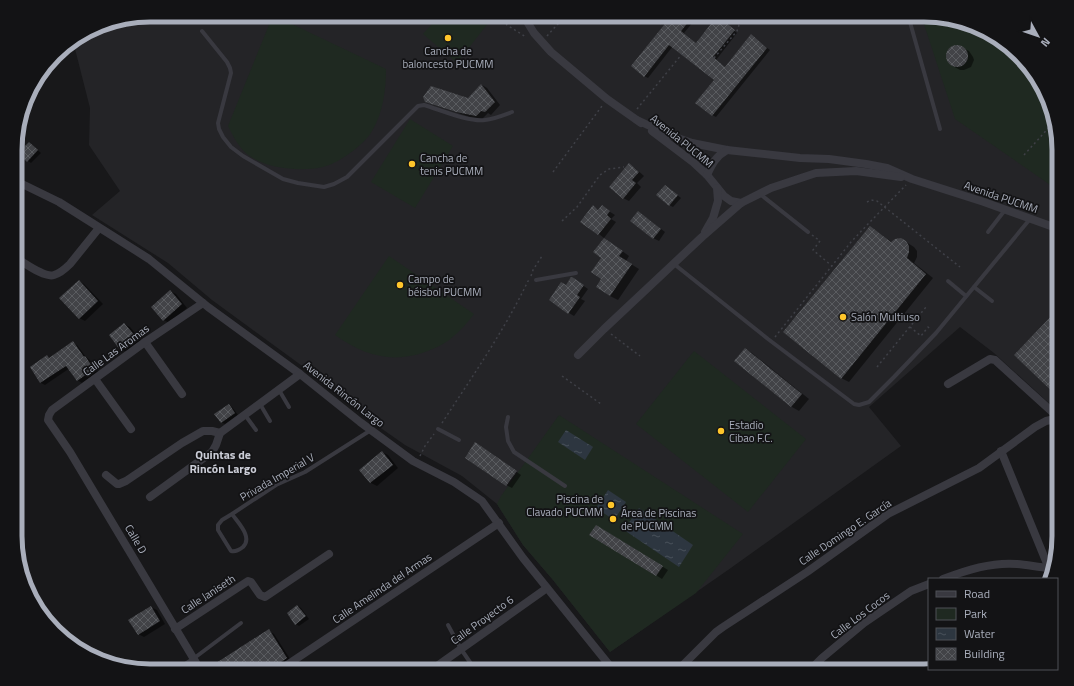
<svg xmlns="http://www.w3.org/2000/svg" width="1074" height="686" font-family="'Titillium Web',sans-serif">
	<defs>
		<pattern id="water-ripples" width="26" height="14" patternUnits="userSpaceOnUse"><rect width="26" height="14" fill="#2d3640"/><path d="M2 4q2-2 4 0t4 0M15 11q2-2 4 0t4 0" fill="none" stroke="#49515a"/></pattern>
		<pattern id="building-cross-hatch" width="8" height="8" patternUnits="userSpaceOnUse"><rect width="8" height="8" fill="#424347"/><path d="M0 0l8 8M0 8l8-8" fill="none" stroke="#5a5c60"/></pattern>
	</defs>
	<rect width="100%" height="100%" fill="#18181a"/>
	<polygon fill="#242427" points="150,15 924,15 967,22 999,38 1041,83 1059,142 1059,409 1051,405 994,353 960,327 869,407 901,446 728,570 610,652 553,580 523,545 497,504 462,476 405,445 375,424 305,368 212,300 168,263 92,215 120,191 89,145 90,108 73,41 99,25"/>
	<g fill="#1f2921">
		<path d="M273,15L386,69C386,90 383,113 372,131C364,145 339,163 323,167C301,172 265,169 247,154C238,146 233,136 228,126Z"/>
		<polygon points="440,15 480,15 489,22 457,63 423,34"/>
		<polygon points="921,15 967,22 999,38 1041,83 1059,142 1059,191 955,119"/>
		<polygon points="410,119 453,146 415,208 371,182"/>
		<path d="M389,256L474,314C468,322 462,329 455,335C447,343 436,348 425,352C392,364 363,355 335,335Z"/>
		<polygon points="694,351 806,439 748,512 636,424"/>
		<polygon points="559,415 743,534 696,593 610,652 553,580 523,545 497,504 501,496"/>
	</g>
	<g fill="url(#water-ripples)">
		<polygon points="566,430 593,447 585,460 558,442"/>
		<polygon points="608,490 626,502 614,520 596,508"/>
		<polygon points="639,508 693,545 679,567 624,530"/>
	</g>
	<g fill="#0007">
		<polygon points="608,15 622,15 617,21"/>
		<polygon points="673,15 684,15 693,22 684,33 697,44 721,20 737,33 716,60 725,67 754,38 770,50 716,117 712,115 715,80 673,46 648,78 644,76"/>
		<polygon points="956,46 963,48 969,51 973,57 974,60 971,67 964,70 960,70 951,65 947,58 947,51 950,48"/>
		<polygon points="482,85 487,88 500,105 491,115 488,113 482,119 470,117 431,104 425,101 469,99"/>
		<polygon points="32,145 41,153 31,163 28,161"/>
		<polygon points="629,165 635,168 644,176 637,183 641,187 629,201 623,198"/>
		<polygon points="666,186 681,198 673,207 669,205"/>
		<polygon points="593,207 599,210 607,210 615,215 611,219 616,222 604,238 582,221"/>
		<polygon points="644,216 665,232 659,241 653,238"/>
		<polygon points="870,227 892,242 906,242 914,247 917,251 917,257 914,263 933,278 849,382 841,378"/>
		<polygon points="611,243 629,256 626,261 639,269 618,300 610,296 603,279"/>
		<polygon points="79,281 84,284 103,304 85,321 79,318"/>
		<polygon points="578,282 588,289 581,299 585,301 574,316 569,313"/>
		<polygon points="170,291 176,294 187,308 169,323 164,320"/>
		<polygon points="124,324 130,327 141,340 126,352 121,349"/>
		<polygon points="73,343 77,345 86,357 90,360 98,372 82,383 77,380 70,368 45,385 41,383 31,368 47,357 51,359"/>
		<polygon points="745,349 752,353 809,399 799,411 792,407 735,361"/>
		<polygon points="229,405 232,407 238,415 225,424 221,422"/>
		<polygon points="480,447 521,475 512,488 506,485"/>
		<polygon points="382,452 388,455 398,468 377,486 371,483 361,470"/>
		<polygon points="602,529 668,570 662,579 591,534"/>
		<polygon points="298,606 301,608 309,619 299,626 296,624"/>
		<polygon points="151,607 157,610 165,624 144,637 138,634"/>
		<polygon points="269,631 274,634 292,662 279,671 219,671"/>
	</g>
	<g fill="url(#building-cross-hatch)">
		<polygon points="672,15 684,15 690,20 681,31 696,43 717,16 735,30 713,57 725,67 751,34 767,48 712,116 695,103 714,80 669,45 644,77 631,66"/>
		<circle cx="957" cy="56" r="11"/>
		<polygon points="481,84 495,102 485,112 481,111 476,116 456,112 425,102 423,97 431,86 468,98"/>
		<polygon points="29,142 38,150 27,162 18,153"/>
		<polygon points="629,163 639,172 632,180 636,183 623,199 609,187"/>
		<polygon points="665,185 678,195 669,206 656,195"/>
		<polygon points="593,205 598,210 602,205 610,211 607,215 611,219 598,235 580,222"/>
		<polygon points="638,211 661,229 653,239 630,221"/>
		<polygon points="870,226 891,242 895,239 901,238 906,241 909,246 909,252 907,258 926,274 841,379 783,332"/>
		<polygon points="604,238 623,251 619,256 632,264 610,296 596,287 601,279 591,272 601,258 593,252"/>
		<polygon points="571,277 572,277 584,285 577,295 580,297 568,314 549,300 561,282 566,285"/>
		<polygon points="79,280 98,301 79,319 59,298"/>
		<polygon points="170,290 182,304 163,321 151,307"/>
		<polygon points="1059,308 1059,398 1014,355"/>
		<polygon points="124,323 136,337 120,350 109,335"/>
		<polygon points="73,341 84,357 85,356 94,369 77,381 66,366 40,383 30,367 47,355 49,358"/>
		<polygon points="745,348 802,394 791,407 734,361"/>
		<polygon points="229,404 235,413 221,423 214,414"/>
		<polygon points="475,442 517,471 506,486 465,458"/>
		<polygon points="382,451 393,465 370,483 359,470"/>
		<polygon points="596,525 663,566 656,576 589,535"/>
		<polygon points="297,605 306,616 295,625 287,613"/>
		<polygon points="151,606 160,621 138,635 128,620"/>
		<polygon points="269,629 287,658 275,666 271,671 217,671 213,665"/>
	</g>
	<g fill="none" stroke-linecap="round" stroke-linejoin="round">
		<g stroke="#3f4047" stroke-width="1.5" stroke-dasharray="2 3" stroke-linecap="butt">
			<polyline points="501,15 507,25 526,37"/>
			<polyline points="653,15 662,25"/>
			<path d="M959,21C975,35 990,42 1010,49"/>
			<polyline points="547,36 566,15"/>
			<polyline points="714,58 737,31 739,25 748,15"/>
			<polyline points="637,109 682,54"/>
			<polyline points="1024,155 1053,123"/>
			<polyline points="553,172 602,106"/>
			<polyline points="867,202 871,200 877,201 960,267"/>
			<polyline points="562,221 577,207 600,175 609,169 624,167"/>
			<polyline points="812,235 820,241 813,250 832,266"/>
			<polyline points="531,276 533,270 542,256"/>
			<polyline points="910,327 921,336 928,327 931,329"/>
			<polyline points="611,334 640,356"/>
			<polyline points="775,337 851,242 868,224 906,185"/>
			<polyline points="877,367 926,307"/>
			<polyline points="562,376 601,404"/>
			<path d="M442,423C472,377 504,331 528,281H530"/>
			<polyline points="420,456 425,446 434,434"/>
		</g>
		<g stroke="#393940" stroke-width="4">
			<polyline points="908,15 940,129"/>
			<path d="M202,31L227,62L230,68L231,73L218,123L219,129L223,137L231,147L243,156L283,179L298,183L324,187L334,184L347,177L418,106L424,105C441,110 468,122 485,120C494,119 504,115 512,112"/>
			<polyline points="760,194 808,232"/>
			<polyline points="988,232 1005,210"/>
			<polyline points="674,264 768,339 854,404 859,405 869,402 894,377 936,333 1030,219"/>
			<polyline points="536,280 576,273"/>
			<polyline points="948,281 966,296"/>
			<polyline points="974,287 992,301"/>
			<polyline points="279,390 289,407"/>
			<polyline points="260,404 270,421"/>
			<polyline points="245,415 256,430"/>
			<polyline points="508,417 506,427 508,441 514,452 565,486"/>
			<polyline points="438,429 459,440"/>
			<path d="M232,514C238,523 253,537 243,547C239,550 236,552 231,551L218,530V525L222,520L232,514L276,485L305,472L371,430"/>
			<polyline points="448,625 461,649 476,671"/>
			<polyline points="174,671 193,659 241,623"/>
		</g>
		<g stroke="#393940" stroke-width="8">
			<polyline points="523,15 534,33 551,52 607,99 641,123"/>
			<polyline points="637,120 669,135 692,143 727,150 800,158 829,159 866,164 887,168 912,179 984,202 1059,229"/>
			<polyline points="652,131 693,162 707,175 724,196 731,201 741,203"/>
			<path d="M707,175C712,164 716,156 727,150"/>
			<polyline points="16,181 59,202 149,259 208,307 300,374 360,422 413,461 454,482 482,501 523,558 614,671"/>
			<polyline points="705,232 713,218 718,201 717,188"/>
			<path d="M16,258C25,263 44,278 54,275C61,273 66,268 70,264L99,228"/>
			<polyline points="145,342 182,394"/>
			<polyline points="578,355 604,329 702,237 741,203 771,188 816,173 856,171 901,177"/>
			<polyline points="95,379 131,429"/>
			<polyline points="948,384 990,359 995,360 1059,418"/>
			<polyline points="1001,451 1050,571"/>
			<polyline points="106,475 117,484 119,484 126,481 182,443 203,431 212,431 220,433"/>
			<polyline points="150,497 212,452 216,445 220,433 300,374"/>
			<path d="M943,579C967,570 991,562 1017,564C1028,565 1038,567 1049,568"/>
			<polyline points="175,629 248,581 251,582 260,595 265,597 329,554"/>
			<polyline points="201,671 70,452 48,420 49,415 52,410 145,342 203,303"/>
			<polyline points="278,671 499,523"/>
			<polyline points="430,671 547,588"/>
			<polyline points="677,671 716,632 723,627 807,572 888,514 979,468 1035,427 1046,421 1059,418"/>
			<polyline points="809,671 822,658 864,623 911,591 929,584"/>
		</g>
	</g>
	<g fill="#ffc62b" stroke="#131315" stroke-width="1.5">
		<circle cx="448" cy="38" r="4"/>
		<circle cx="412" cy="164" r="4"/>
		<circle cx="400" cy="285" r="4"/>
		<circle cx="843" cy="317" r="4"/>
		<circle cx="721" cy="431" r="4"/>
		<circle cx="611" cy="505" r="4"/>
		<circle cx="613" cy="519" r="4"/>
	</g>
	<g text-anchor="middle" dominant-baseline="central" stroke-width="3.5" stroke-linejoin="round" paint-order="stroke">
		<g font-size="11" fill="#a9aebb" stroke="#131315" text-anchor="start">
			<text x="448" y="51" text-anchor="middle">Cancha de<tspan x="448" dy="13">baloncesto PUCMM</tspan></text>
			<text x="420" y="158">Cancha de<tspan x="420" dy="13">tenis PUCMM</tspan></text>
			<text x="408" y="279">Campo de<tspan x="408" dy="13">béisbol PUCMM</tspan></text>
			<text x="851" y="317">Salón Multiuso</text>
			<text x="729" y="425">Estadio<tspan x="729" dy="13">Cibao F.C.</tspan></text>
			<text x="603" y="499" text-anchor="end">Piscina de<tspan x="603" dy="13">Clavado PUCMM</tspan></text>
			<text x="621" y="513">Área de Piscinas<tspan x="621" dy="13">de PUCMM</tspan></text>
		</g>
		<g font-size="11" fill="#a9aebb" stroke="#131315">
			<text transform="translate(682 141) rotate(39)">Avenida PUCMM</text>
			<text transform="translate(1001 197) rotate(19)">Avenida PUCMM</text>
			<text transform="translate(116 350) rotate(-36)">Calle Las Aromas</text>
			<text transform="translate(344 394) rotate(38)">Avenida Rincón Largo</text>
			<text transform="translate(277 477) rotate(-30)">Privada Imperial V</text>
			<text transform="translate(845 532) rotate(-34)">Calle Domingo E. García</text>
			<text transform="translate(136 539) rotate(59)">Calle D</text>
			<text transform="translate(382 588) rotate(-34)">Calle Amelinda del Armas</text>
			<text transform="translate(208 594) rotate(-33)">Calle Janiseth</text>
			<text transform="translate(860 615) rotate(-37)">Calle Los Cocos</text>
			<text transform="translate(482 620) rotate(-36)">Calle Proyecto 6</text>
		</g>
		<g font-size="12" font-weight="bold" fill="#cbcdd7" stroke="#131315">
			<text x="223" y="454">Quintas de<tspan x="223" dy="14">Rincón Largo</tspan></text>
		</g>
	</g>
	<path d="M0 0H1074V686H0ZM150 22H924A128 128 0 0 1 1052 150V536A128 128 0 0 1 924 664H150A128 128 0 0 1 22 536V150A128 128 0 0 1 150 22Z" fill="#131315" fill-rule="evenodd"/>
	<path fill="none" stroke="#a9aebb" stroke-width="5" d="M150 22H924A128 128 0 0 1 1052 150V536A128 128 0 0 1 924 664H150A128 128 0 0 1 22 536V150A128 128 0 0 1 150 22Z"/>
	<rect x="928" y="578" width="130" height="92" fill="#131315" stroke="#4f5157"/>
	<rect x="936" y="591" width="20" height="6" fill="#393940" stroke="#4f5157"/>
	<text x="964" y="598" font-size="12" fill="#a9aebb">Road</text>
	<rect x="936" y="608" width="20" height="12" fill="#1f2921" stroke="#4f5157"/>
	<text x="964" y="618" font-size="12" fill="#a9aebb">Park</text>
	<rect x="936" y="628" width="20" height="12" fill="url(#water-ripples)" stroke="#4f5157"/>
	<text x="964" y="638" font-size="12" fill="#a9aebb">Water</text>
	<rect x="936" y="648" width="20" height="12" fill="url(#building-cross-hatch)" stroke="#4f5157"/>
	<text x="964" y="658" font-size="12" fill="#a9aebb">Building</text>
	<g transform="translate(1038 36) rotate(130)" stroke="#131315" stroke-width="3" paint-order="stroke">
	<path d="M0-3L7 15L0 10L-7 15Z" fill="#a9aebb"/>
	<text y="-6" font-size="11" font-weight="bold" text-anchor="middle" fill="#a9aebb">N</text>
	</g>
</svg>
